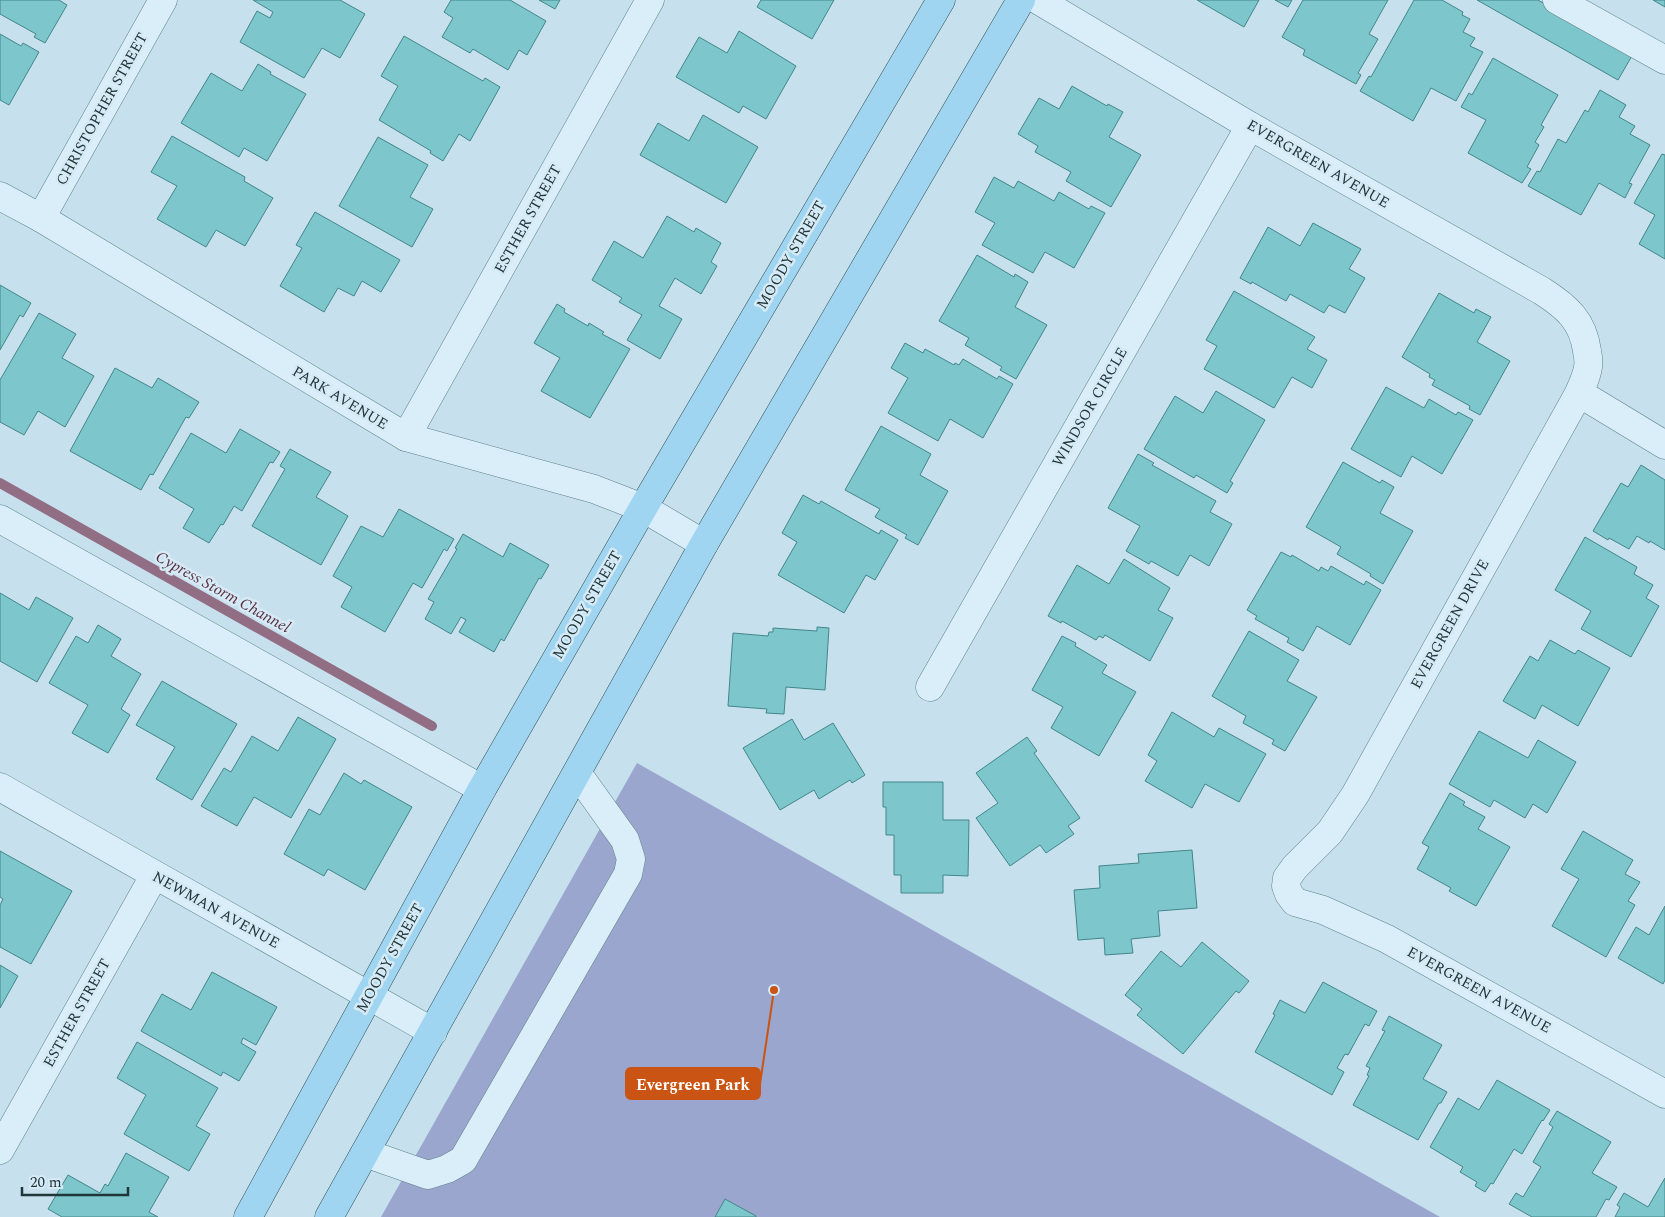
<svg xmlns="http://www.w3.org/2000/svg" width="1665" height="1217" font-family="Spectral,serif">
	<rect width="100%" height="100%" fill="#c7e0ee"/>
	<polygon fill="#9aa6cd" points="637,763 1440,1217 381,1217"/>
	<g fill="none" stroke-linecap="round" stroke-linejoin="round">
		<polyline stroke="#916e83" stroke-width="10" points="0,483 432,726"/>
	</g>
	<g fill="#7dc7cc" stroke="#428689">
		<polygon points="0,0 59,0 67,5 45,43 34,37 36,34 0,14"/>
		<polygon points="253,0 340,0 365,14 340,58 322,48 304,78 240,42 257,11 270,18 273,12"/>
		<polygon points="451,0 510,0 546,21 527,55 519,50 508,70 473,49 470,53 442,37 453,18 444,12"/>
		<polygon points="539,0 560,0 555,9"/>
		<polygon points="761,0 834,0 812,39 757,7"/>
		<polygon points="1197,0 1259,0 1244,27"/>
		<polygon points="1275,0 1292,0 1288,7"/>
		<polygon points="1303,0 1388,0 1369,34 1378,39 1358,73 1361,75 1356,84 1303,55 1305,50 1282,37"/>
		<polygon points="1414,0 1442,0 1463,12 1462,15 1470,19 1463,32 1475,38 1470,46 1483,52 1456,101 1431,88 1413,121 1360,91 1369,76 1371,77"/>
		<polygon points="1477,0 1538,0 1633,54 1618,80"/>
		<polygon points="1653,0 1665,0 1665,7"/>
		<polygon points="739,31 796,66 766,119 743,106 739,113 676,77 699,37 727,53"/>
		<polygon points="0,34 21,46 23,43 39,52 9,105 0,100"/>
		<polygon points="404,36 483,81 485,78 500,87 470,141 459,134 443,161 430,153 431,151 379,120 398,86 381,76"/>
		<polygon points="1493,58 1558,95 1541,125 1544,127 1535,142 1539,145 1527,167 1531,169 1522,183 1468,153 1486,120 1461,107 1469,93 1472,95"/>
		<polygon points="258,64 271,72 270,74 306,94 267,161 244,148 239,157 181,123 211,73 242,91"/>
		<polygon points="1072,86 1107,106 1108,104 1123,112 1109,137 1141,155 1111,207 1066,181 1071,172 1035,152 1038,146 1018,134 1039,98 1059,109"/>
		<polygon points="1600,90 1626,105 1619,117 1635,126 1630,134 1650,145 1629,183 1632,184 1625,198 1599,183 1581,215 1528,186 1537,171 1540,172 1558,139 1566,143 1585,110 1588,112"/>
		<polygon points="703,115 758,147 726,203 640,155 658,123 689,141"/>
		<polygon points="172,136 245,177 244,181 273,198 245,246 216,230 206,247 157,219 177,186 151,172"/>
		<polygon points="378,137 428,165 410,197 433,209 412,247 339,206"/>
		<polygon points="1662,154 1665,155 1665,259 1639,244 1655,215 1634,203"/>
		<polygon points="994,177 1014,188 1018,181 1054,201 1059,192 1089,209 1091,206 1105,213 1074,268 1045,252 1033,273 982,245 995,223 975,212"/>
		<polygon points="315,212 400,260 381,292 362,281 354,296 338,288 324,312 280,286 302,248 296,245"/>
		<polygon points="667,216 694,232 696,228 721,243 711,262 717,266 701,294 675,278 659,306 682,319 660,359 627,340 642,315 619,302 622,298 592,280 614,241 643,258"/>
		<polygon points="1313,223 1361,249 1349,269 1365,278 1345,313 1329,305 1324,313 1290,294 1286,301 1252,282 1251,284 1240,278 1268,227 1300,246"/>
		<polygon points="977,255 1014,277 1015,274 1028,282 1015,307 1047,325 1016,379 1000,370 1002,367 965,345 969,338 939,321"/>
		<polygon points="0,285 31,303 23,317 20,315 0,350"/>
		<polygon points="1234,291 1315,337 1307,349 1327,360 1312,388 1292,377 1274,408 1204,369 1217,346 1206,340"/>
		<polygon points="1439,293 1474,313 1476,309 1491,317 1477,342 1510,361 1480,415 1469,409 1470,406 1432,385 1435,380 1429,377 1430,374 1402,357"/>
		<polygon points="557,304 565,309 564,312 588,326 589,323 604,332 602,334 630,349 590,418 541,391 560,358 534,343"/>
		<polygon points="39,313 76,334 62,358 94,376 65,427 38,411 24,435 0,422 0,380"/>
		<polygon points="905,343 923,353 925,349 954,365 955,363 959,365 963,359 997,379 999,376 1013,384 983,438 950,419 938,441 888,413 908,378 891,368"/>
		<polygon points="115,368 152,388 158,378 199,402 189,418 186,417 153,475 150,474 141,490 70,451"/>
		<polygon points="1386,387 1424,408 1429,399 1456,415 1458,412 1473,420 1442,474 1412,456 1401,477 1351,449"/>
		<polygon points="1216,391 1265,420 1230,481 1233,483 1227,493 1196,475 1194,478 1144,449 1175,396 1203,413"/>
		<polygon points="881,426 931,454 920,475 948,491 918,545 905,538 907,535 875,517 880,509 845,490"/>
		<polygon points="240,429 280,452 273,463 270,462 242,511 234,506 223,525 221,524 209,543 183,528 194,509 159,488 191,433 226,453"/>
		<polygon points="290,449 331,472 316,497 348,516 321,565 252,526 285,469 280,466"/>
		<polygon points="1138,454 1154,463 1152,465 1216,501 1210,512 1232,524 1209,566 1190,555 1178,576 1151,561 1149,564 1126,551 1140,526 1108,508"/>
		<polygon points="1343,462 1380,483 1382,480 1394,487 1380,513 1413,531 1383,584 1370,576 1371,574 1337,554 1341,547 1306,527"/>
		<polygon points="1641,465 1665,480 1665,550 1650,541 1649,543 1637,536 1629,549 1609,538 1608,540 1593,531 1621,483 1628,487"/>
		<polygon points="803,495 819,504 821,501 879,534 881,530 898,540 875,580 866,575 844,613 778,575 797,542 782,533"/>
		<polygon points="399,509 454,539 447,551 444,549 422,588 413,583 385,632 341,607 352,587 333,576 361,526 383,537"/>
		<polygon points="463,534 503,557 510,543 549,565 541,579 539,578 504,641 501,639 494,652 459,632 466,620 461,617 451,634 425,619 434,602 428,599 457,549 455,548"/>
		<polygon points="1585,537 1637,567 1634,574 1653,585 1646,598 1659,606 1631,657 1581,629 1591,611 1555,590"/>
		<polygon points="1281,552 1291,557 1292,555 1319,571 1321,567 1328,571 1331,566 1364,585 1366,581 1381,590 1350,645 1317,626 1303,651 1287,642 1289,638 1255,619 1257,616 1247,610"/>
		<polygon points="1124,559 1170,588 1158,610 1173,618 1150,661 1105,635 1103,638 1099,636 1096,640 1062,621 1061,623 1048,616 1077,565 1109,584"/>
		<polygon points="0,593 29,610 36,597 73,618 37,682 0,661"/>
		<polygon points="98,625 121,639 111,656 141,674 121,709 130,715 108,753 72,733 88,705 49,683 76,636 88,643"/>
		<polygon points="817,627 829,628 825,690 786,687 784,714 766,713 767,709 728,706 733,633 768,636 769,632 773,632 773,628 817,631"/>
		<polygon points="1249,631 1299,660 1287,681 1317,697 1285,751 1272,744 1274,740 1243,723 1246,716 1212,696"/>
		<polygon points="1062,636 1076,643 1075,646 1107,665 1102,673 1136,692 1099,756 1051,728 1063,707 1032,690"/>
		<polygon points="1550,640 1575,654 1578,650 1610,668 1578,726 1542,705 1535,719 1503,701 1530,656 1538,661"/>
		<polygon points="162,681 237,724 192,800 156,779 175,747 136,725"/>
		<polygon points="1172,712 1214,737 1219,728 1266,754 1239,802 1205,784 1192,808 1145,781 1157,761 1148,755"/>
		<polygon points="298,717 336,739 291,818 254,797 237,826 201,806 224,768 231,772 252,736 278,751"/>
		<polygon points="792,719 804,740 833,723 865,775 852,783 850,780 819,799 814,790 780,810 743,748"/>
		<polygon points="1479,731 1528,758 1538,740 1576,762 1547,813 1533,804 1525,818 1494,800 1490,807 1449,784"/>
		<polygon points="1027,737 1037,751 1034,753 1080,818 1068,826 1074,834 1046,853 1040,845 1010,866 976,818 998,803 976,773"/>
		<polygon points="344,773 361,784 364,780 412,807 365,890 328,869 324,876 284,854 309,809 320,815"/>
		<polygon points="883,782 943,782 943,820 969,820 968,876 943,875 943,893 901,893 901,875 894,875 894,835 886,835 886,807 883,807"/>
		<polygon points="1450,793 1465,802 1463,805 1485,817 1478,829 1510,847 1476,906 1449,891 1451,888 1417,869 1429,847 1422,843"/>
		<polygon points="1583,831 1633,860 1625,874 1640,882 1628,901 1635,905 1606,957 1552,926 1579,879 1561,869"/>
		<polygon points="1192,850 1197,908 1158,911 1160,936 1131,939 1133,953 1105,955 1104,938 1078,940 1074,890 1100,888 1099,866 1139,863 1138,854"/>
		<polygon points="0,851 72,891 31,964 0,947 0,905 3,899 0,897"/>
		<polygon points="1665,906 1665,980 1663,984 1618,958 1636,927 1649,935"/>
		<polygon points="1202,942 1249,981 1239,993 1236,991 1183,1054 1137,1015 1142,1009 1125,995 1161,951 1181,967"/>
		<polygon points="0,965 18,976 0,1008"/>
		<polygon points="212,972 277,1007 256,1045 243,1038 241,1043 256,1052 239,1081 223,1072 221,1076 141,1031 162,994 191,1010"/>
		<polygon points="1323,982 1377,1011 1369,1026 1365,1024 1348,1055 1345,1054 1337,1068 1344,1072 1332,1095 1255,1052 1275,1015 1273,1014 1280,1000 1305,1013"/>
		<polygon points="1389,1016 1442,1045 1423,1079 1447,1092 1441,1103 1439,1103 1418,1140 1353,1105 1369,1076 1367,1075 1370,1068 1366,1066 1385,1031 1382,1030"/>
		<polygon points="137,1042 218,1088 196,1126 210,1134 189,1171 124,1134 146,1095 117,1078"/>
		<polygon points="1497,1080 1550,1110 1543,1121 1542,1120 1522,1154 1514,1149 1493,1184 1491,1183 1485,1192 1475,1186 1477,1182 1460,1172 1463,1167 1430,1147 1458,1098 1479,1110"/>
		<polygon points="1557,1111 1611,1142 1592,1173 1617,1187 1609,1200 1606,1199 1596,1217 1532,1217 1509,1204 1516,1193 1523,1197 1541,1167 1533,1162 1553,1127 1549,1124"/>
		<polygon points="126,1153 169,1177 149,1212 158,1217 62,1217 48,1209 68,1175 100,1193 105,1184 108,1186"/>
		<polygon points="1665,1178 1665,1217 1615,1217 1620,1207 1617,1205 1624,1193 1648,1207"/>
		<polygon points="725,1199 756,1216 756,1217 715,1217"/>
	</g>
	<g fill="none" stroke-linecap="round" stroke-linejoin="round">
		<defs>
			<g id="minor">
				<path d="M1038,0L1250,126L1542,291C1567,307 1583,321 1587,351C1588,356 1589,362 1588,367C1587,376 1582,385 1579,393L1355,795L1330,832L1295,867L1287,878L1286,886L1289,894L1295,902L1323,910L1387,939L1665,1094"/>
				<polyline points="1557,0 1665,60"/>
				<polyline points="0,196 41,218 406,437 594,489 643,508 704,544"/>
				<polyline points="41,218 163,0"/>
				<polyline points="1579,393 1665,445"/>
				<polyline points="406,437 650,0"/>
				<polyline points="0,519 482,789"/>
				<polyline points="930,687 1250,126"/>
				<polyline points="0,787 433,1032"/>
				<polyline points="0,1150 154,876"/>
				<polyline points="365,1153 428,1175 447,1169 463,1160 628,874 631,859 625,840 577,773"/>
			</g>
			<g id="major">
				<polyline points="248,1217 482,789 643,508 941,0"/>
				<polyline points="329,1217 704,544 1021,0"/>
			</g>
		</defs>
		<use href="#minor" stroke="#5c828a" stroke-width="29"/>
		<use href="#major" stroke="#305358" stroke-width="29"/>
		<use href="#minor" stroke="#daeef9" stroke-width="28"/>
		<use href="#major" stroke="#9fd5f0" stroke-width="28"/>
	</g>
	<g text-anchor="middle" dominant-baseline="central" stroke-width="5" stroke-linejoin="round" paint-order="stroke">
		<g font-size="15" fill="#20373a" stroke="#d6eaf6">
			<text transform="translate(102 109) rotate(-61)">CHRISTOPHER STREET</text>
			<text transform="translate(1318 164) rotate(30)">EVERGREEN AVENUE</text>
			<text transform="translate(528 219) rotate(-61)">ESTHER STREET</text>
			<text transform="translate(791 255) rotate(-60)">MOODY STREET</text>
			<text transform="translate(340 398) rotate(31)">PARK AVENUE</text>
			<text transform="translate(1090 407) rotate(-60)">WINDSOR CIRCLE</text>
			<text transform="translate(587 605) rotate(-60)">MOODY STREET</text>
			<text transform="translate(1450 624) rotate(-61)">EVERGREEN DRIVE</text>
			<text transform="translate(216 910) rotate(29)">NEWMAN AVENUE</text>
			<text transform="translate(390 958) rotate(-61)">MOODY STREET</text>
			<text transform="translate(1479 990) rotate(29)">EVERGREEN AVENUE</text>
			<text transform="translate(77 1013) rotate(-61)">ESTHER STREET</text>
		</g>
		<g font-size="16" font-style="italic" fill="#5a2f41" stroke="#d6eaf6">
			<text transform="translate(223 592) rotate(29)">Cypress Storm Channel</text>
		</g>
	</g>
	<path fill="none" stroke="#ca5413" stroke-width="2" d="M774 990L760 1084"/>
	<circle fill="#ca5413" stroke="#d6eaf6" stroke-width="2" cx="774" cy="990" r="5"/>
	<rect fill="#ca5413" stroke="#ca5413" stroke-width="2" x="626" y="1068" width="134" height="31" rx="5"/>
	<g font-size="16" text-anchor="middle" font-weight="bold" fill="#fff">
		<text x="693" y="1090">Evergreen Park</text>
	</g>
	<path d="M22 1187v8h106v-8" fill="none" stroke="#20373a" stroke-width="2.5"/>
	<text x="30" y="1187" font-size="15" fill="#20373a" stroke="#d6eaf6" stroke-width="4" paint-order="stroke">20 m</text>
</svg>
